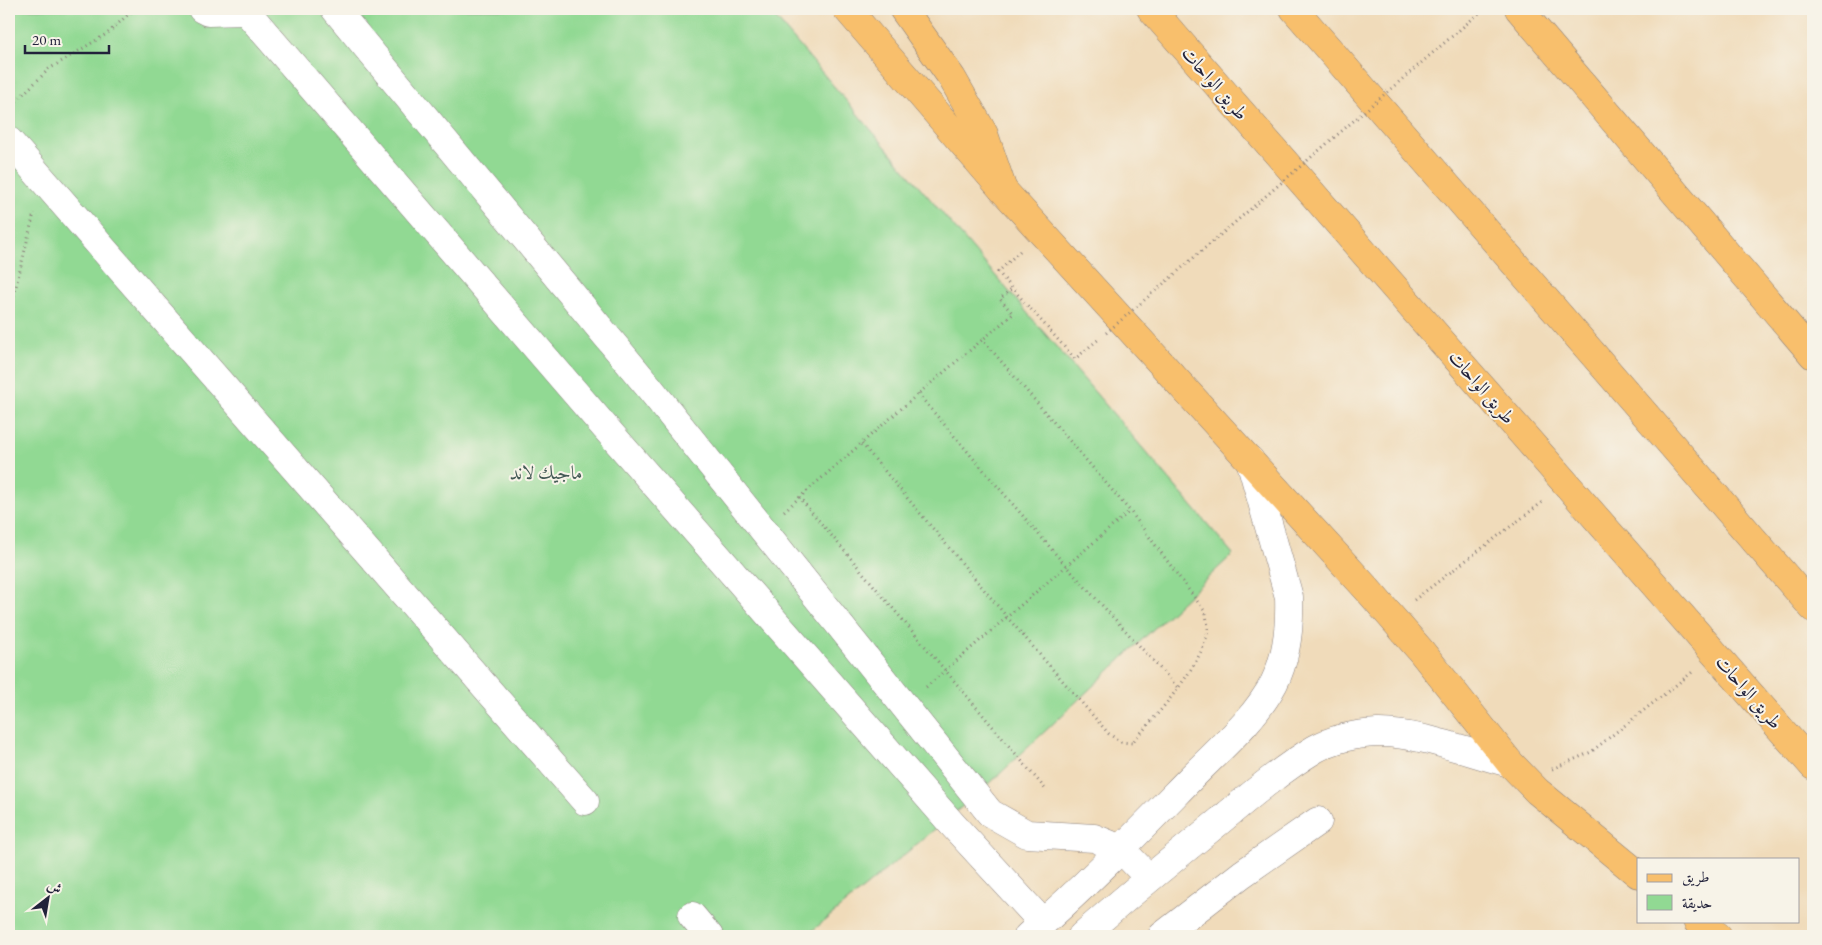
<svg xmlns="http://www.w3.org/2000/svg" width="1822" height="945" font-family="'EB Garamond',Amiri,serif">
	<rect width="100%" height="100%" fill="#f7f3e8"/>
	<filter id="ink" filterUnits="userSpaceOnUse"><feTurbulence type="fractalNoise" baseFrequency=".02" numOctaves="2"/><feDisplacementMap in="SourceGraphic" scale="10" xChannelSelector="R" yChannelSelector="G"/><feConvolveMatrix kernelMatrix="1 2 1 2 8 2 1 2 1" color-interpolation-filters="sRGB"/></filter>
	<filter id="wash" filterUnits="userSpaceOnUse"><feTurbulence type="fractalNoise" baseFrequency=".0096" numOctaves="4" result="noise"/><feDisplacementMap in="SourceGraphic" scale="20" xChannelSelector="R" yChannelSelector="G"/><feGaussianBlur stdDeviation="1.12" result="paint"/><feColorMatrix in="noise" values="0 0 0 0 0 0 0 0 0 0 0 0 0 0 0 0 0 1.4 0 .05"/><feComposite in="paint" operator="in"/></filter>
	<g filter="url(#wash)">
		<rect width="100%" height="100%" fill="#f0dbba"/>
		<polygon fill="#91d993" stroke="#5a7e67" points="9,9 768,9 1233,554 987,786 806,936 9,936"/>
	</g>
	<g filter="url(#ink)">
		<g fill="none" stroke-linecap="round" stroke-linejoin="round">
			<defs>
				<g id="minor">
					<polyline points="202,9 208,12 246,11 250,9"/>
					<polyline points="335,9 648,386 990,813 1027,834 1094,838 1121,849 1149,878"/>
					<polyline points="246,11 603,425 952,824 1043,923"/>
					<polyline points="9,141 585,801"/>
					<polyline points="692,916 709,936"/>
					<path d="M1028,936C1085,887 1137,833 1189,780C1219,749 1254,721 1274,683C1287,657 1290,626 1289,597L1250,460"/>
					<path d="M1082,936C1127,896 1174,858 1221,820C1251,795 1282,769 1315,749C1333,739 1356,734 1377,733C1417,732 1471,753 1510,763"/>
					<polyline points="1162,936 1242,874 1318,821"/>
				</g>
				<g id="major">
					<polyline points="847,9 1003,190 1367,589 1421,651 1510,763 1537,791 1638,874"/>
					<polyline points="1519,9 1813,355"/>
					<polyline points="1697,921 1718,936"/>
				</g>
				<g id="highway">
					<polyline points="903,9 952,78 984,134 1003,190"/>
					<polyline points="1151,9 1813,766"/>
					<polyline points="1294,9 1813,608"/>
				</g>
			</defs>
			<use href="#minor" stroke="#897e7a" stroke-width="29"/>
			<use href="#major" stroke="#897e7a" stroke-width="29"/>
			<use href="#highway" stroke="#897e7a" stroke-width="29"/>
			<g stroke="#897e7a" stroke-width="3" stroke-dasharray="1 4" stroke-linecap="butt">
				<polyline points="9,108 49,69 108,33 134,9"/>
				<polyline points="1020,251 998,272 1075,359 1100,338"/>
				<polyline points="9,315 34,213"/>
				<polyline points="918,394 1066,566 1179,689"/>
				<path d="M862,444L1007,617L1109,734L1121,742L1132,743C1154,718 1206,662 1208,628C1208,623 1206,618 1206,613L1130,511L982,339"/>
				<polyline points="799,497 1047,791"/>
				<polyline points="784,511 918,394 1013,314 1000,299 1012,288"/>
				<polyline points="1414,600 1544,501"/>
				<polyline points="926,687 1130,511"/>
				<polyline points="1552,769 1591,752 1695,670"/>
			</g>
			<use href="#minor" stroke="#fff" stroke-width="28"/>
			<use href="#major" stroke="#f8bf6c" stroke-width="28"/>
			<use href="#highway" stroke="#f8bf6c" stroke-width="28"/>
			<polyline stroke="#897e7a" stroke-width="3" stroke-dasharray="1 4" stroke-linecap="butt" points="1106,333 1484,9"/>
		</g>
	</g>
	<g text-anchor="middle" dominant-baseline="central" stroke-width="4" stroke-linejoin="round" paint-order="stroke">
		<g font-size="19" fill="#22223b" stroke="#f7f3e8">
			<text transform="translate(1215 83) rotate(49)">طريق الواحات</text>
			<text transform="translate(1482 387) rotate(49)">طريق الواحات</text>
			<text transform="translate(1749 692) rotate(49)">طريق الواحات</text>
		</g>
		<g font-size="19" fill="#435955" stroke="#f7f3e8">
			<text x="546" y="472">ماجيك لاند</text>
		</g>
	</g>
	<rect width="1822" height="945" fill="none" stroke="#f7f3e8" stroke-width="30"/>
	<rect x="1637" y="858" width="162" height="65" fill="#f7f3e8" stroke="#a29fa3"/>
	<rect x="1647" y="874" width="25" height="8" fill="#f8bf6c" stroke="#a29fa3"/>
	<text x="1682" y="882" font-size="15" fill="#22223b">طريق</text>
	<rect x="1647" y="895" width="25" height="15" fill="#91d993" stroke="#a29fa3"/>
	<text x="1682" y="908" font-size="15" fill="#22223b">حديقة</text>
	<g transform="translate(48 898) rotate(31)" stroke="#f7f3e8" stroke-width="4" paint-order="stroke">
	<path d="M0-4L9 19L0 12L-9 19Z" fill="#22223b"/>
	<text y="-8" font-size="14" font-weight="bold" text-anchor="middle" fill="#22223b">ش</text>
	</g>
	<path d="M25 45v8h84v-8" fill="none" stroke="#22223b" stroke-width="2.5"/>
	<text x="32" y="45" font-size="15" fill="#22223b" stroke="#f7f3e8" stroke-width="4" paint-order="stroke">20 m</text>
</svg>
